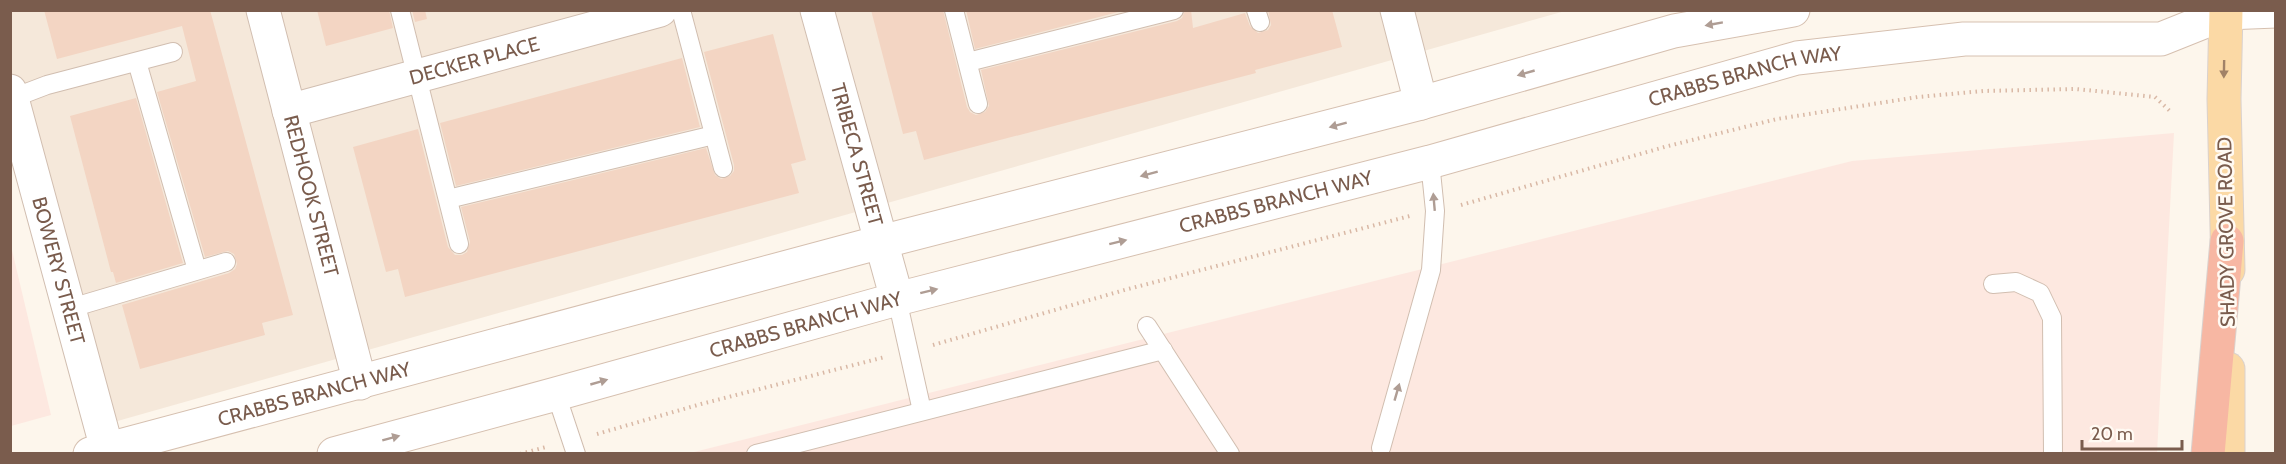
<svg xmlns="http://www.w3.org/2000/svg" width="2286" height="464" font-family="Cabin,sans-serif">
	<rect width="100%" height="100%" fill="#fdf6ec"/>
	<polygon fill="#f5e8da" points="10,11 1565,11 114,422 11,79"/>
	<g fill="#fde8e0">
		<polygon points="2174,133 2157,453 686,454 1852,161"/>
		<polygon points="11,246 51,415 11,426 10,426"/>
	</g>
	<g fill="#f3d5c3">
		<polygon points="44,10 210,10 293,315 262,323 265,335 140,369 122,305 229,273 235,269 237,264 234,254 228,251 205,257 157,92 196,81 182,26 57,59"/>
		<polygon points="317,10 389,10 393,28 326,46"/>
		<polygon points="412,10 425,10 427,19 415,22"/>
		<polygon points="871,10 943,10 967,107 970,112 976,115 985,112 989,106 981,70 1177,21 1182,18 1185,10 1191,10 1193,28 1245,13 1250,26 1258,33 1268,30 1271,25 1268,10 1332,10 1342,47 1255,70 1256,73 924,160 916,131 903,134"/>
		<polygon points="966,10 1126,10 975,49"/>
		<polygon points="773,34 806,160 791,164 799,193 405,297 398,269 386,272 353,147 418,129 448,247 455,255 462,255 467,252 470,242 461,207 706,148 715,175 721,179 730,176 734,171 734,165 704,52"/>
		<polygon points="682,58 700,127 456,186 440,123"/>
		<polygon points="136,98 183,263 116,283 113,272 111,272 70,116"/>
	</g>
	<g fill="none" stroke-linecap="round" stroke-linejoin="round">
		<defs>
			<g id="lane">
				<polyline points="400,10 459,244"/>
				<polyline points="681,10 723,168"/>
				<polyline points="954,10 978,104"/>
				<polyline points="1256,10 1260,22"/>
				<polyline points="137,62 197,270"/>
				<polyline points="968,62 1174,10"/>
				<polyline points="13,98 47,85 173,52"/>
				<polyline points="448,199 714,135"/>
				<polyline points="1993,284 2016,282 2040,293 2052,318 2053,454"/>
				<polyline points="897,299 922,411"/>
				<polyline points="71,308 226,262"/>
				<polyline points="1147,326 1230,454"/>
				<polyline points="556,394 576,454"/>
				<polyline points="1381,448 1431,270 1435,211 1430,162"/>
				<polyline points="756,454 1163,350"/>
			</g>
			<g id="street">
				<path id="s1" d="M263,10L360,383"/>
				<path id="s2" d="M817,10L897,299"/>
				<polyline points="1397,10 1421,103"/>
				<path id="s3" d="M10,91L107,449"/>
				<path id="s4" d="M289,111L660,10"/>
			</g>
			<g id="secondary">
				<path id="s5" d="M90,454L881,242L1421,103L1674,31L1793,10"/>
				<path id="s6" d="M334,454L556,394L897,299L1430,162L1797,58L1964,39H2161L2226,13L2276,11"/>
			</g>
			<g id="primary">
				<polyline points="2226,10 2224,99 2228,270"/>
				<polyline points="2228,369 2228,454"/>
			</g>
			<polyline id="highway" points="2208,454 2227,241"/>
		</defs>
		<use href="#lane" stroke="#d1beb0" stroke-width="20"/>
		<use href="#street" stroke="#d1beb0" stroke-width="35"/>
		<use href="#secondary" stroke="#d6c0b0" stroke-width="35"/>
		<use href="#primary" stroke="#dad1cd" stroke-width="35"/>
		<use href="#highway" stroke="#dad1cd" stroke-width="35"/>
		<g stroke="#d9b8a5" stroke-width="4" stroke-dasharray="1.5 4.5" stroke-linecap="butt">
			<polyline points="1461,205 1668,146 1777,119 1918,97 1983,91 2076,89 2155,97 2172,113"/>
			<polyline points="933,345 1128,289 1410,216"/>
			<polyline points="597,434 701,404 885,357"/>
			<polyline points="520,454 546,447"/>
		</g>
		<use href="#lane" stroke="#fff" stroke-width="18"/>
		<use href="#street" stroke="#fff" stroke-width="33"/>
		<use href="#secondary" stroke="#fff" stroke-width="33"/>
		<use href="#primary" stroke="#fbd9a5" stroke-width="33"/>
		<use href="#highway" stroke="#f7b7a3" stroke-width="33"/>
	</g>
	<defs><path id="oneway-solid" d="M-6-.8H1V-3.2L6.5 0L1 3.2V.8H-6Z" transform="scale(1.5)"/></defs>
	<g fill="#af9d94">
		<use href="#oneway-solid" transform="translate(1714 24) rotate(170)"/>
		<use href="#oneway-solid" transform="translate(1526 73) rotate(164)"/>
		<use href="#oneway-solid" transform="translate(1338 125) rotate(165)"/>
		<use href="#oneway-solid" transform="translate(1149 174) rotate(165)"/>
		<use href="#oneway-solid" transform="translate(1434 202) rotate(-95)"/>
		<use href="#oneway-solid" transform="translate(1118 242) rotate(-14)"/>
		<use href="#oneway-solid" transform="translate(929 291) rotate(-14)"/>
		<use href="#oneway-solid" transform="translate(599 382) rotate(-16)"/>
		<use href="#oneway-solid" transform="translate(1397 392) rotate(-74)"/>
		<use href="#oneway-solid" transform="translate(391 438) rotate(-15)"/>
	</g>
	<use fill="#a18267" href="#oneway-solid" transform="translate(2224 69) rotate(91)"/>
	<g text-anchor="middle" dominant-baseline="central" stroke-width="5" stroke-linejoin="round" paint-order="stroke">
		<g font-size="20" fill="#7a5c4d" stroke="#fffaf3">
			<text stroke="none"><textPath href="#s4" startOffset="192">DECKER PLACE</textPath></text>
			<text stroke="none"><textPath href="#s6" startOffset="1461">CRABBS BRANCH WAY</textPath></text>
			<text stroke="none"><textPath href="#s2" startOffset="150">TRIBECA STREET</textPath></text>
			<text stroke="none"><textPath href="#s1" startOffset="192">REDHOOK STREET</textPath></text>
			<text stroke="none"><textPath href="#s6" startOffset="975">CRABBS BRANCH WAY</textPath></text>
			<text transform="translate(2226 232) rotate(-91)">SHADY GROVE ROAD</text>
			<text stroke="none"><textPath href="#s3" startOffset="186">BOWERY STREET</textPath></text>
			<text stroke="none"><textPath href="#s6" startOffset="489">CRABBS BRANCH WAY</textPath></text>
			<text stroke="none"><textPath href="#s5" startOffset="232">CRABBS BRANCH WAY</textPath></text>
		</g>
	</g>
	<rect width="2286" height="464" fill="none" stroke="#7a5c4d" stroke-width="24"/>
	<path d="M2082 440v9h100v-9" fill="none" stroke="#7a5c4d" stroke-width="3"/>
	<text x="2091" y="440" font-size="18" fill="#7a5c4d" stroke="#fffaf3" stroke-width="4.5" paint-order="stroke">20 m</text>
</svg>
